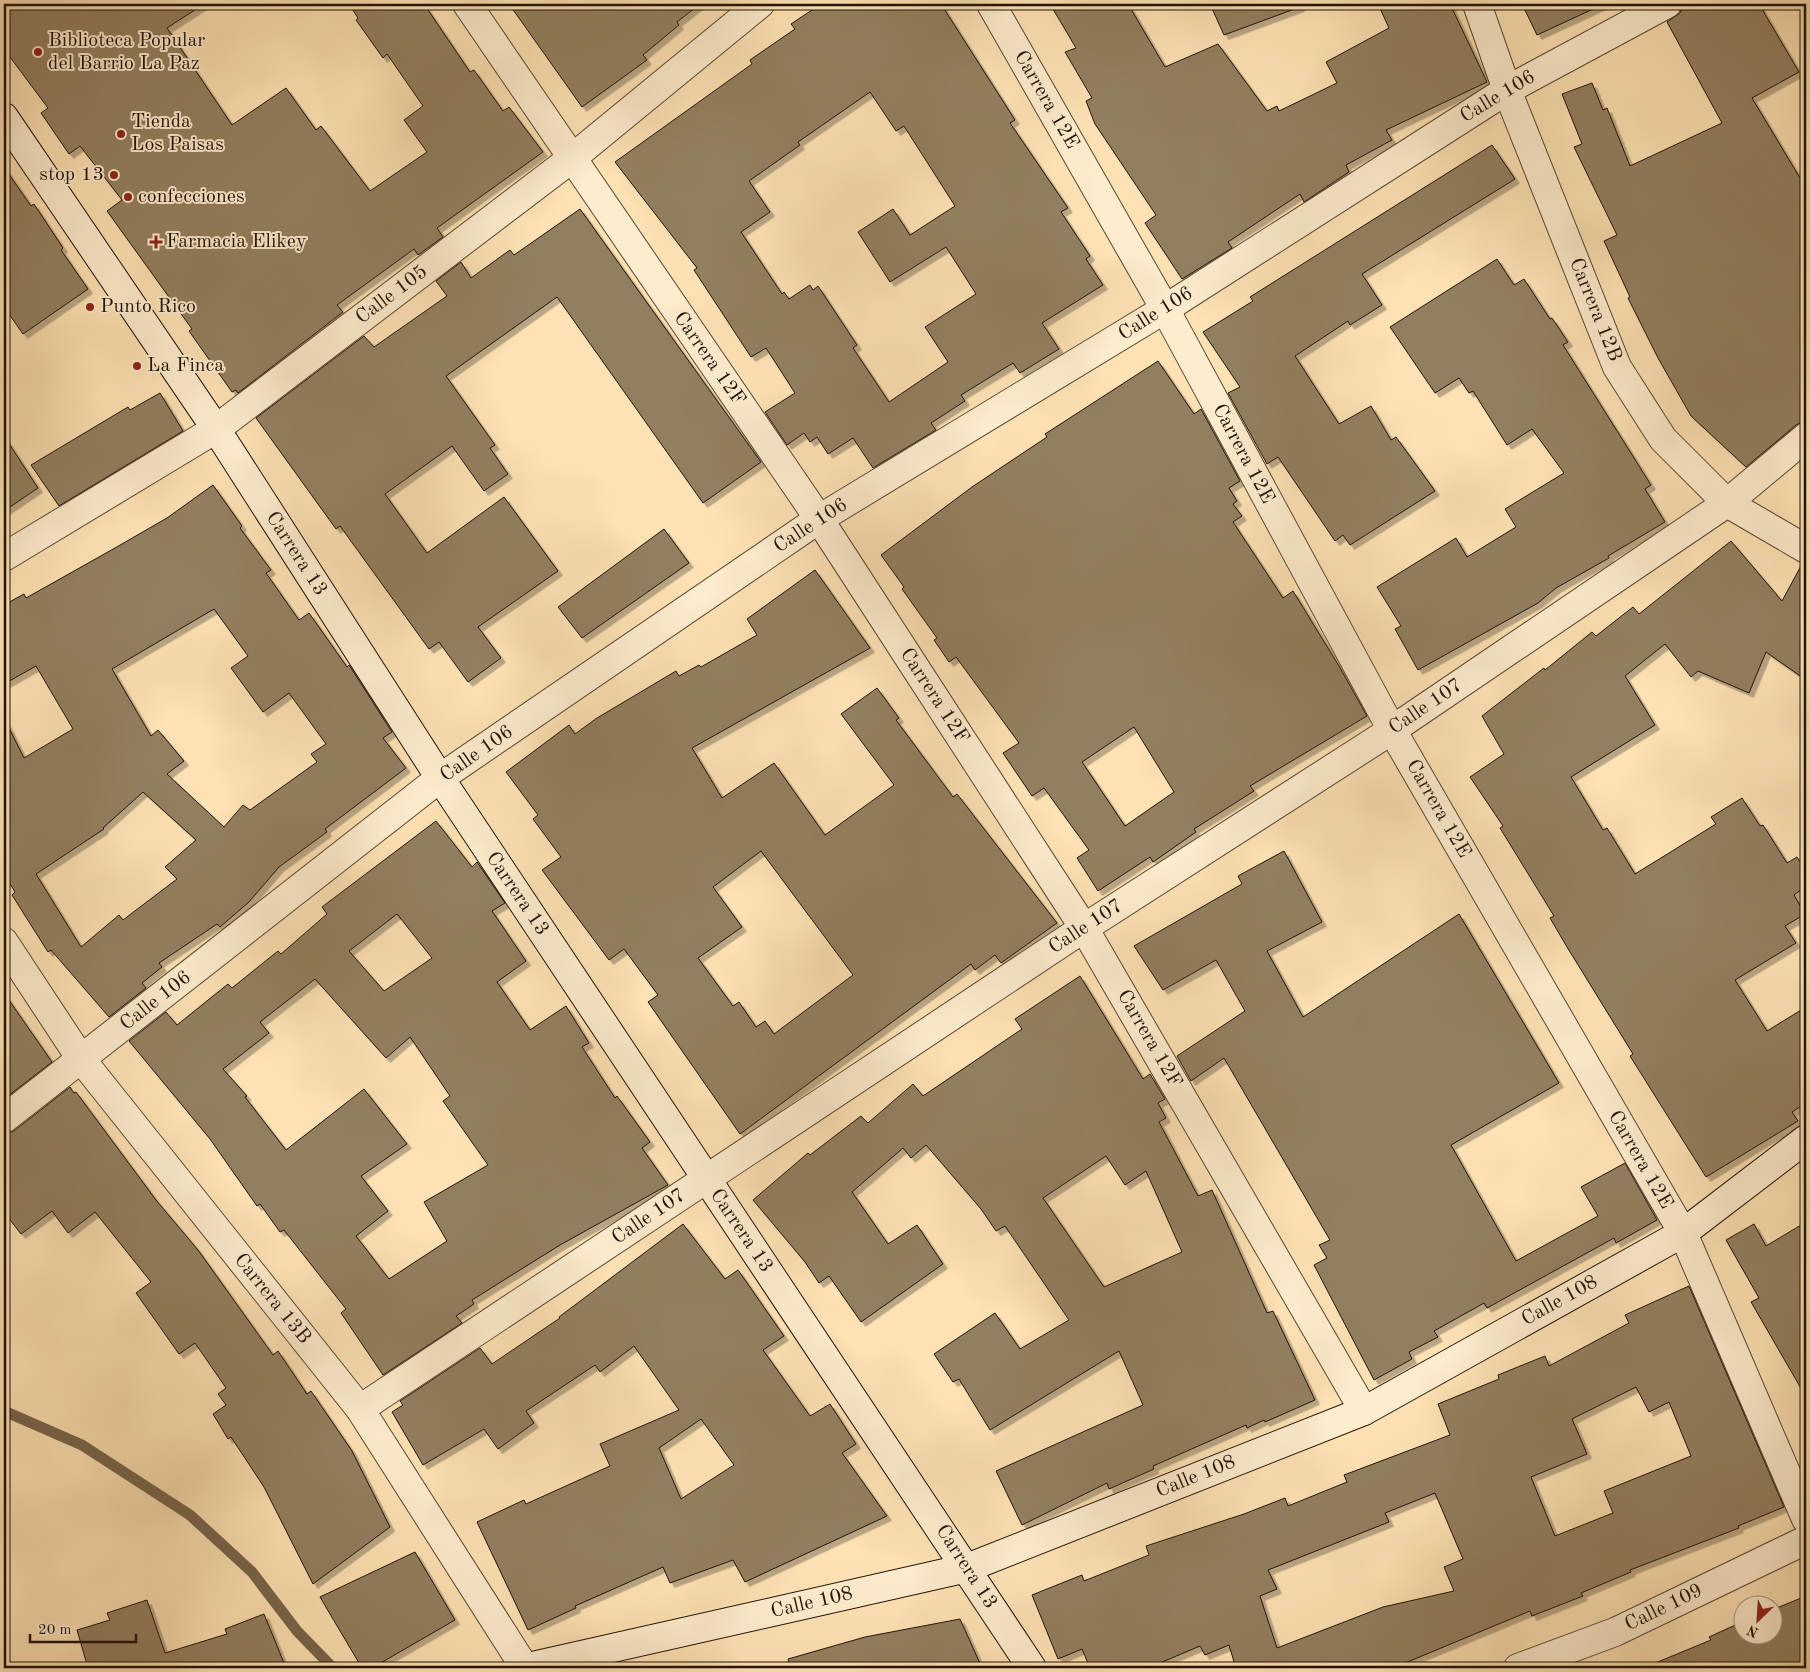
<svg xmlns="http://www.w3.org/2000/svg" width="1810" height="1672" font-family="'Old Standard TT',serif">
	<defs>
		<filter id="shadow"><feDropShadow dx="4.5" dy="4.5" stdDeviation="0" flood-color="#0004"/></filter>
	</defs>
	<rect width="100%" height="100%" fill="#fee2b4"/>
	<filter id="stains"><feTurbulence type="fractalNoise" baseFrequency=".004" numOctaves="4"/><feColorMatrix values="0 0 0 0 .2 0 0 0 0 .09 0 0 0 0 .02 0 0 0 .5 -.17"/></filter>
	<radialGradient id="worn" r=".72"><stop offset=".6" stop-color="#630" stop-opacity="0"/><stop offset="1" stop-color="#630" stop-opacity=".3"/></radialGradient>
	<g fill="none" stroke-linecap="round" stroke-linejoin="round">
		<polyline stroke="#78654c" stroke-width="11" points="4,1411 82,1445 190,1515 252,1572 297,1631 333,1668"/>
	</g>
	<g fill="#937f61" stroke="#201308" fill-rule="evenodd" filter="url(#shadow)">
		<polygon points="4,4 204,4 167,28 232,125 286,88 316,130 321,126 370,191 427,152 404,120 423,106 387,54 383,58 356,20 358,18 349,4 424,4 470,72 474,70 503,111 509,107 543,152 437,228 443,237 418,255 414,249 337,305 343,312 238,393 236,390 232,392 189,331 192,329 107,211 122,200 80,146 69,154 41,113 48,108 4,49"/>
		<polygon points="509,4 700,4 677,22 679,25 643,55 647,60 582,107"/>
		<path d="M821,4H941L1015,120L1010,123L1068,208L1061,212L1090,256L1086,259L1103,285L1042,323L1059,349L1020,373L1013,363L961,395L965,401L931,423L936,430L873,468L853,438L828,454L817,437L810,442L804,433L787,445L765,412L795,393L766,348L751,357L694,270L697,268L615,162L752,64L750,60L795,29L791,24ZM870,92L896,131L904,126L955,206L910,235L893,209L858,232L890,282L946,247L976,294L925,327L948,362L889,402L853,348L857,345L818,286L813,290L810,285L789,299L784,292L782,294L741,232L770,212L749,181L800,145L798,142Z"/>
		<polygon points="1050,4 1128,4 1165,67 1218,44 1267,111 1277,106 1279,111 1337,83 1326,62 1389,28 1378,4 1450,4 1487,82 1386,130 1392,140 1346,165 1349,172 1304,202 1300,194 1228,242 1232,248 1182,279 1145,223 1156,215 1095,124 1086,101 1092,98 1065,52 1076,48"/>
		<polygon points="1210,4 1300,4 1300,7 1224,35"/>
		<polygon points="1522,4 1604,4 1537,35"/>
		<polygon points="1683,4 1759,4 1799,72 1752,98 1806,188 1806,420 1796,425 1746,467 1691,416 1658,358 1628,298 1630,297 1604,241 1617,235 1574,147 1582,144 1562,94 1592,83 1603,110 1607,108 1630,166 1722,123 1667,22 1680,13"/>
		<polygon points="1492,145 1515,179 1362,274 1382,305 1350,325 1348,321 1295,356 1339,424 1371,406 1391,440 1396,437 1435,491 1350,545 1343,535 1335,541 1278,457 1267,464 1228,393 1240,387 1203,332 1253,301 1250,297"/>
		<polygon points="4,167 31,206 34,204 63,248 61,250 88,289 23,334 4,307"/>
		<polygon points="580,209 761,462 703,503 557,297 446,376 495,445 490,448 508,474 484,491 452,446 385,494 427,553 504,497 558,571 478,627 501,658 468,682 439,642 429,649 340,526 336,529 256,418 364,336 374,347 447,296 436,281 461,262 471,278 510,250 514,255"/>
		<polygon points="1497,259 1514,285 1524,279 1550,319 1552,318 1568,342 1563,345 1651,485 1645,489 1665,522 1608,556 1609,558 1556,588 1538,603 1418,670 1395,629 1401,626 1377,587 1456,538 1467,557 1516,527 1505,509 1564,473 1532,429 1507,445 1473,391 1469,393 1459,378 1435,393 1390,327"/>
		<path d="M1158,361L1194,414L1201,409L1240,481L1229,488L1237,501L1233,504L1242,516L1233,522L1283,598L1293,591L1339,666L1367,716L1250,786L1254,791L1194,829L1196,832L1153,862L1150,857L1098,891L1077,858L1089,850L1044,788L1032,796L1003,753L1019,743L956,657L949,662L934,640L937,638L902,589L904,587L881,555L972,487L1047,437L1045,434ZM1134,727L1174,792L1125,826L1082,762Z"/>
		<polygon points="160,393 183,431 59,506 31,465 128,407 130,410"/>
		<polygon points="4,436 38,488 4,511"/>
		<path d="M213,485L242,526L240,528L271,570L266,573L299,620L309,613L347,667L349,665L392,732L383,738L406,768L325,829L327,832L279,867L249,902L220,927L217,924L159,963L162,967L142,983L146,988L109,1017L51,950L48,952L12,895L15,892L4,874V718L24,758L73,729L36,666L4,684V605L24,594L26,598L115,548L167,518ZM214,609L248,656L231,668L263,712L289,693L326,744L311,754L317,762L250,810L243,805L224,827L167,774L184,761L158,730L151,736L112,669ZM143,792L196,840L165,867L177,879L123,920L119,915L81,947L36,874L104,829L103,828Z"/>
		<polygon points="664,529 689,563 582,638 558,607"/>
		<polygon points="1731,541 1782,601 1802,564 1806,565 1806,680 1766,652 1749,693 1698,671 1691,677 1665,644 1625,676 1655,725 1571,777 1603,830 1607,828 1635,874 1716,824 1711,817 1742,798 1760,826 1763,825 1787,863 1797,857 1806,871 1806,886 1794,895 1805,914 1785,926 1796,943 1735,980 1767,1031 1806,1007 1806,1103 1792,1112 1798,1121 1706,1177 1630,1056 1633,1054 1567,947 1550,918 1554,916 1500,828 1503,826 1470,777 1504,754 1482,716 1544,668 1545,670 1592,632 1596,636 1633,607 1639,614"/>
		<path d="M815,570L870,648L692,748L722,798L774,763L825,835L894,785L841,714L877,688L899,718L896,720L953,797L957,794L1057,923L1001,963L995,955L975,970L971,964L740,1134L648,1002L658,995L624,949L609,960L542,870L561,857L533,819L538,815L506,772L569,725L575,734L597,718L676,671L679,676L699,665L701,667L757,635L747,619ZM761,851L853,975L774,1034L765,1021L756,1027L739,1002L733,1006L698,958L742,927L713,887Z"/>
		<path d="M436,821L472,867L477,862L505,903L492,911L526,961L497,982L530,1030L566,1006L589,1043L582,1047L615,1098L617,1096L650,1142L642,1148L668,1185L560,1245L472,1300L474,1304L456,1316L462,1323L383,1375L341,1313L346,1309L284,1230L280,1232L260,1204L257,1206L210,1139L129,1041L166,1012L177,1025L228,984L232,988L278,951L281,954L327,914L322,907ZM397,914L432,958L384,991L349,951ZM315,979L386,1058L410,1037L450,1096L443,1101L488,1165L424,1202L447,1241L389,1279L356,1236L388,1211L361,1176L407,1144L364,1089L286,1150L245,1097L247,1096L223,1069L269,1033L260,1022Z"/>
		<polygon points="1284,851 1322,922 1267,951 1303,1017 1459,914 1559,1083 1451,1145 1516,1261 1598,1216 1581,1187 1625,1163 1657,1220 1616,1243 1614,1238 1487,1308 1484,1303 1434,1331 1438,1337 1409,1352 1412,1359 1374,1380 1314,1265 1327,1258 1319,1245 1330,1240 1224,1058 1191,1081 1177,1056 1245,1011 1216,960 1163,990 1134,946 1242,884 1238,876"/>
		<path d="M1080,976L1143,1079L1150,1074L1165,1099L1158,1103L1166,1118L1159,1122L1198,1196L1212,1190L1267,1313L1273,1311L1315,1400L1265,1422L1264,1420L1247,1428L1246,1425L1153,1466L1154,1469L1109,1489L1107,1483L1022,1525L996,1471L1143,1405L1119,1351L990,1430L959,1379L953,1382L934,1354L995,1313L1020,1349L1069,1320L1005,1226L996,1231L981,1209L926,1145L911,1158L903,1148L852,1192L888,1244L917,1225L943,1264L861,1322L829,1276L819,1283L805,1262L753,1200L808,1153L810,1155L861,1116L868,1123L913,1084L923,1096L1022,1029L1015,1019ZM1106,1156L1125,1185L1146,1171L1182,1252L1104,1287L1043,1198Z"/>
		<polygon points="4,993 52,1062 4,1099"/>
		<polygon points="70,1087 74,1093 76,1092 156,1200 198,1250 273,1355 278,1351 307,1394 311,1391 352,1451 390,1527 313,1584 264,1487 231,1437 228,1439 213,1414 226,1405 218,1394 226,1388 195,1343 179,1354 136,1293 151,1282 95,1212 68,1233 52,1211 21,1234 4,1212 4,1134 14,1131"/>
		<polygon points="1806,1222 1806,1397 1751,1302 1759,1298 1726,1240 1754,1224 1766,1246"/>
		<path d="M683,1224L725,1279L738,1270L784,1336L763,1350L810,1416L830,1404L856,1444L842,1453L887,1516L745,1582L733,1560L670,1583L663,1567L575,1606L576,1608L528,1630L477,1522L524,1500L526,1504L610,1466L600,1444L679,1410L634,1346L600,1372L595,1365L526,1411L534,1423L498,1449L484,1429L423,1465L392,1412L403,1405L400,1401L480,1348L492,1364L560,1318L559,1317ZM701,1419L734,1465L681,1499L659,1448Z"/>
		<path d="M1689,1286L1784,1507L1738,1526L1739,1528L1630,1570L1631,1572L1581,1593L1583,1596L1532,1616L1530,1611L1393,1668H1231L1235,1665L1229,1645L1205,1655L1200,1646L1148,1668H1090L1082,1649L1058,1659L1032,1595L1082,1575L1084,1581L1149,1555L1146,1546L1244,1514L1285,1498L1288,1506L1347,1482L1344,1475L1450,1435L1438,1404L1499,1379L1498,1375L1545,1356L1549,1366L1629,1323L1625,1315ZM1636,1387L1649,1412L1669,1402L1691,1456L1604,1491L1613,1513L1555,1536L1531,1477L1587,1454L1572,1419ZM1435,1493L1463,1559L1444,1567L1454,1591L1383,1607L1277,1648L1260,1596L1277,1589L1268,1570L1389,1522L1385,1513Z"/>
		<polygon points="415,1552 455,1620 372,1668 362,1668 320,1597"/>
		<polygon points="1806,1596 1806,1668 1643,1668 1711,1640 1709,1637 1742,1622 1742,1634 1772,1634 1772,1610"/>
		<polygon points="147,1600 165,1653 227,1634 225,1629 264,1614 286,1668 88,1668 77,1630 110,1620 107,1613"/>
		<polygon points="960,1619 982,1668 790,1668 788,1659 865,1637"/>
	</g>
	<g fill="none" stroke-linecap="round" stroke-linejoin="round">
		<defs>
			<g id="street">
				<polyline points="467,4 819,519 1084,928 1364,1411"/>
				<polyline points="991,4 1165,309 1392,730 1683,1233 1806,1519"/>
				<polyline points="1477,4 1507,90 1617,367 1663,439 1727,503 1806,549"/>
				<polyline points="4,557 216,429 571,159 760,4"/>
				<polyline points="4,942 81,1059 360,1409 525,1668"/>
				<polyline points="4,1119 440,778 819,519 1165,309 1507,90 1667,4"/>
				<polyline points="360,1409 1084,928 1392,730 1727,503 1806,437"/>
				<polyline points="1518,1668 1615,1632 1806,1540"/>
			</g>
			<g id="secondary">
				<polyline points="4,117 216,429 440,778 1032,1668"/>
				<polyline points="524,1668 967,1568 1364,1411 1683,1233 1806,1139"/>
			</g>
		</defs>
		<use href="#street" stroke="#584733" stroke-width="30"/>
		<use href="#secondary" stroke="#201308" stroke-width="30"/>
		<use href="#street" stroke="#feecce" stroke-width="28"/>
		<use href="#secondary" stroke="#feecce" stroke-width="28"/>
	</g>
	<g fill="#8f2418" stroke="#feecce" stroke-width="2">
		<circle cx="38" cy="52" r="5"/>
		<circle cx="121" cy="134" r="5"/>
		<circle cx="114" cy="175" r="5"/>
		<circle cx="128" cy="197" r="5"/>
		<path d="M153.5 234.5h5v5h5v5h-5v5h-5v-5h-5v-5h5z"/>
		<circle cx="90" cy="307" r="5"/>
		<circle cx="137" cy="366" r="5"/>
	</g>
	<g text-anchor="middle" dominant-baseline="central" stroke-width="4" stroke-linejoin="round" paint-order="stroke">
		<g font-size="20" fill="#201308" stroke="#feecce" text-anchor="start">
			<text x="48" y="41">Biblioteca Popular<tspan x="48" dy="23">del Barrio La Paz</tspan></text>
			<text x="131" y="122">Tienda<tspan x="131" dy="23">Los Paisas</tspan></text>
			<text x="104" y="175" text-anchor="end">stop 13</text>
			<text x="138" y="197">confecciones</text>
			<text x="166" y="242">Farmacia Elikey</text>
			<text x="100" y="307">Punto Rico</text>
			<text x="147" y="366">La Finca</text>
		</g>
		<g font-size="20" fill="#201308" stroke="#feecce">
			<text transform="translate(1498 97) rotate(-31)">Calle 106</text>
			<text transform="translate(1046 100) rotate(60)">Carrera 12E</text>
			<text transform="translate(392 295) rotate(-37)">Calle 105</text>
			<text transform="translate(1595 310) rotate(68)">Carrera 12B</text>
			<text transform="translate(1156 314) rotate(-32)">Calle 106</text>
			<text transform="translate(709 359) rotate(55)">Carrera 12F</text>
			<text transform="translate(1243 454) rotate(62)">Carrera 12E</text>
			<text transform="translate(811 526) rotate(-33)">Calle 106</text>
			<text transform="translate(296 554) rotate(57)">Carrera 13</text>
			<text transform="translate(934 696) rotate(57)">Carrera 12F</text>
			<text transform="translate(1426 707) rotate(-34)">Calle 107</text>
			<text transform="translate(477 754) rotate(-35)">Calle 106</text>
			<text transform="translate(1438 809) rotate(60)">Carrera 12E</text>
			<text transform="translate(517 894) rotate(56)">Carrera 13</text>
			<text transform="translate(1086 927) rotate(-33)">Calle 107</text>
			<text transform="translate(156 1001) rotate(-38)">Calle 106</text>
			<text transform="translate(1149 1039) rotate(60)">Carrera 12F</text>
			<text transform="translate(1640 1160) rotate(60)">Carrera 12E</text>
			<text transform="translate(649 1217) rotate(-34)">Calle 107</text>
			<text transform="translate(741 1231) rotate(56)">Carrera 13</text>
			<text transform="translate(272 1299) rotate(51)">Carrera 13B</text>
			<text transform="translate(1560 1301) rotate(-29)">Calle 108</text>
			<text transform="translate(1196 1477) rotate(-22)">Calle 108</text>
			<text transform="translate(966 1567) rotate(57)">Carrera 13</text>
			<text transform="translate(812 1603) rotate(-13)">Calle 108</text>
			<text transform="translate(1664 1608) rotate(-26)">Calle 109</text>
		</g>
	</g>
	<rect width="1810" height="1672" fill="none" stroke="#fee2b4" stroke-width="20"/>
	<rect x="5" y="5" width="1800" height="1662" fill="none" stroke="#201308" stroke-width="2.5"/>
	<rect x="10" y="10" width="1790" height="1652" fill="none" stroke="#201308"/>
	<g transform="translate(1758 1620) rotate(205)"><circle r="24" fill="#feecce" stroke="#a5957f"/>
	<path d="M0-4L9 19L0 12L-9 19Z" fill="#8f2418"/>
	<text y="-8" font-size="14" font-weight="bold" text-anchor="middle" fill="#201308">N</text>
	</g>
	<path d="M30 1634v8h106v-8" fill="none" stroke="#201308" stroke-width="2.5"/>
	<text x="38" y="1634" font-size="15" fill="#201308" stroke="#feecce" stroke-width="4" paint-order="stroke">20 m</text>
	<rect width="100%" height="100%" filter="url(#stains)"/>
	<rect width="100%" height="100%" fill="url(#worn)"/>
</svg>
